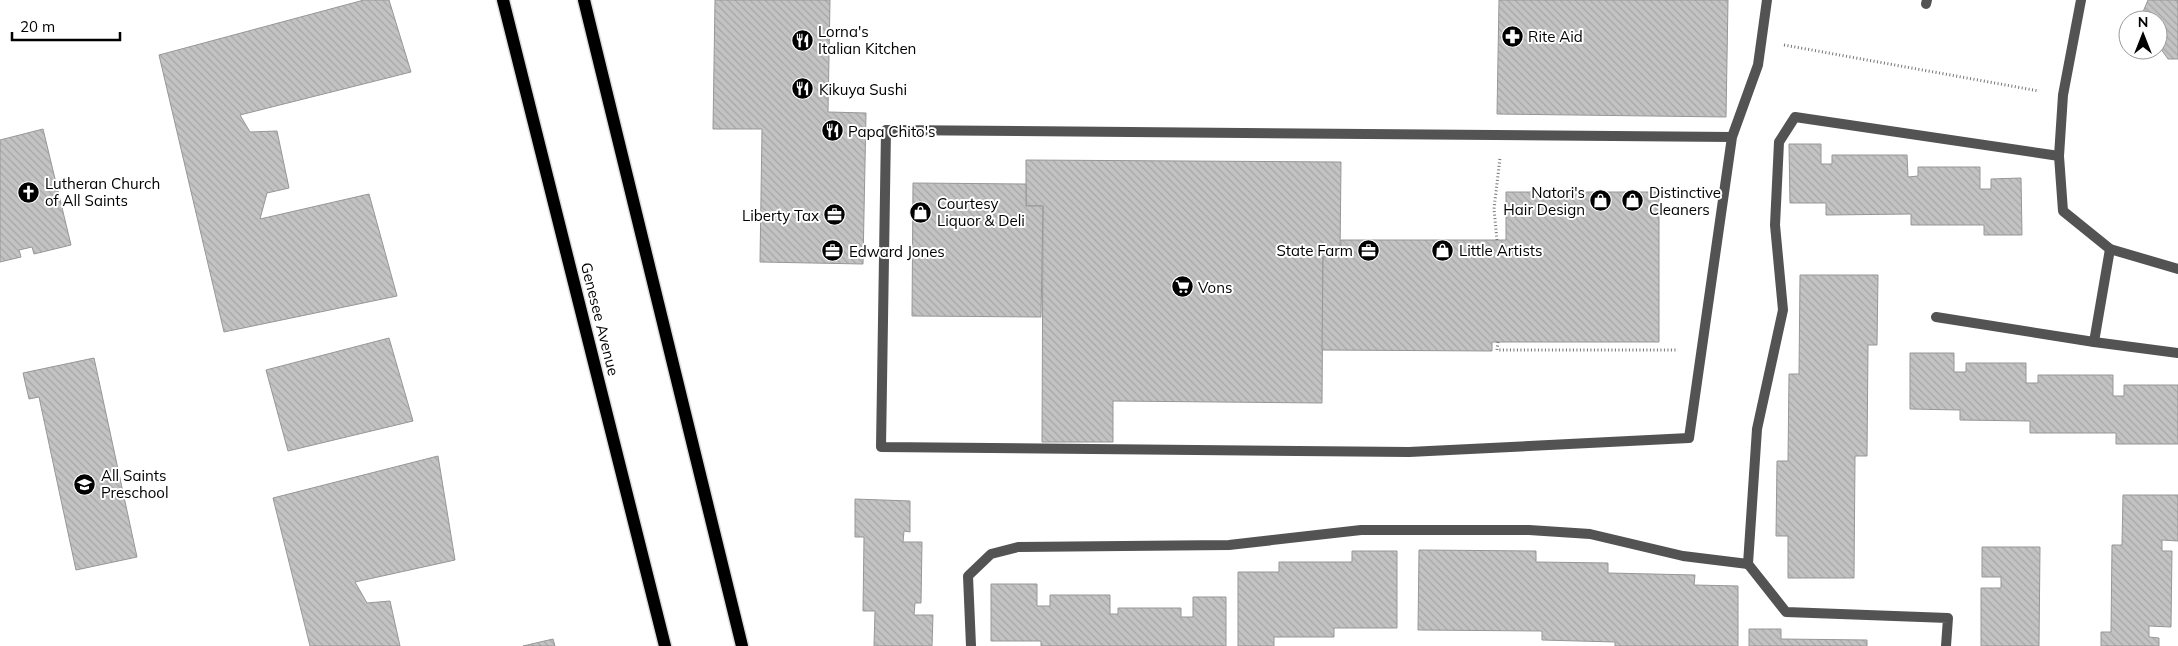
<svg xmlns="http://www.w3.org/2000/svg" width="2178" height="646" font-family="Mulish,sans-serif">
	<defs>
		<pattern id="building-back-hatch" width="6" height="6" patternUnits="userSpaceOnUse" patternTransform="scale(1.25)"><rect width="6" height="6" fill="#c3c3c3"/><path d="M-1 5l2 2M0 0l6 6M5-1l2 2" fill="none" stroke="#a6a6a6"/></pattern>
	</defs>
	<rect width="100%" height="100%" fill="#fff"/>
	<g fill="url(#building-back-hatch)" stroke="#979797">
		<polygon points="364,0 389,0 411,72 240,115 250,132 277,131 289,188 267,193 260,219 369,194 397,296 224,332 159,55"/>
		<polygon points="715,0 830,0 828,112 866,113 863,264 760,262 762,129 713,129"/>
		<polygon points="1499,0 1728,0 1726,117 1497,114"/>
		<polygon points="2148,0 2178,0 2178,59 2168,59 2158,45 2158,20 2140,19"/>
		<polygon points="43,129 71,245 34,254 32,247 19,250 21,257 0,262 0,140"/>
		<polygon points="1789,144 1821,144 1821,164 1832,164 1832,155 1907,155 1908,177 1918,176 1918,167 1980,167 1980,189 1991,189 1991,179 2021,178 2022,235 1984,235 1984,225 1911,225 1911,214 1826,215 1826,203 1790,203"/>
		<polygon points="1026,160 1341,162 1340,257 1323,257 1322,403 1113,401 1113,442 1042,442 1043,206 1026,206"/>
		<polygon points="913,183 1026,184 1026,206 1043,206 1041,317 912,316"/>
		<polygon points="1506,192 1659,192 1659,342 1492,342 1492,351 1322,350 1323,257 1340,257 1341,240 1506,240"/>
		<polygon points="1800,275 1878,275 1877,345 1868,345 1867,456 1855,456 1854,578 1788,578 1788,536 1776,536 1777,461 1788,461 1789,374 1799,374"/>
		<polygon points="389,338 413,421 288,451 266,370"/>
		<polygon points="1910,353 1954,353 1954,372 1966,372 1966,363 2026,363 2026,383 2038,383 2038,375 2113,375 2113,396 2124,396 2124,385 2178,385 2178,444 2116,444 2116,433 2030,433 2030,421 1960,420 1960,410 1910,409"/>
		<polygon points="94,358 137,557 76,570 39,397 29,399 23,373"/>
		<polygon points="438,456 455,560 355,582 367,603 390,601 400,646 310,646 273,498"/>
		<polygon points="2123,495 2178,495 2178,541 2162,540 2162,551 2172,551 2171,627 2149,626 2149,637 2159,638 2159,646 2101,646 2101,632 2111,632 2112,545 2122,545"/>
		<polygon points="855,499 910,501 910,532 904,531 903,542 922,542 921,603 915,603 914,615 933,615 932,646 874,646 875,611 863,611 864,537 855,537"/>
		<polygon points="1982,547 2040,547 2039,646 1981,646 1981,588 2001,588 2001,577 1982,577"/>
		<polygon points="1419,550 1536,551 1536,562 1608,563 1608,573 1695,575 1694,585 1738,586 1738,646 1615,646 1615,642 1542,640 1542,631 1418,630"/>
		<polygon points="1352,551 1397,551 1397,628 1334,628 1334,637 1274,637 1274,646 1238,646 1238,572 1279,572 1279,562 1352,562"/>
		<polygon points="991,584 1037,584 1037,606 1050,606 1050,595 1110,595 1110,614 1118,614 1118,608 1181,608 1181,617 1193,617 1193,597 1226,597 1226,646 1041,646 1041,641 991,641"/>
		<polygon points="1749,629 1781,629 1781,639 1867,640 1867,646 1749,646"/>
		<polygon points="553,639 555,646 523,646"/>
	</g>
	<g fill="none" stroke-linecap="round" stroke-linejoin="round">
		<defs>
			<g id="primary">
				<polyline points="503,0 665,646"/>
				<polyline points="584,0 742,646"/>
			</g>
		</defs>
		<use href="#primary" stroke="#dbdbdb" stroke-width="15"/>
		<g stroke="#757575" stroke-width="3" stroke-dasharray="1 2.5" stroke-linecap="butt">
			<polyline points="1784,45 2039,91"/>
			<polyline points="1497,240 1494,209 1500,158"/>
			<polyline points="1498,342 1497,350 1678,350"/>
		</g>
		<g stroke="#535353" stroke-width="10">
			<polyline points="1926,4 1927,0"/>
			<polyline points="1732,137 886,130 881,447 1409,452 1689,438 1732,137 1758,65 1767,0"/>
			<polyline points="2059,156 2063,95 2081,0"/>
			<polyline points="2110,249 2094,342 2178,353"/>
			<polyline points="1936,317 2094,342"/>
			<polyline points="971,646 968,576 991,554 1018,547 1229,545 1361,530 1529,530 1590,534 1683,556 1748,564"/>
			<polyline points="1946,646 1948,618 1786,612 1748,564 1757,429 1783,310 1775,225 1779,142 1795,117 2059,156 2063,211 2110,249 2178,269"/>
		</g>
		<use href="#primary" stroke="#000" stroke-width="12"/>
	</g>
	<defs>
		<symbol id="pharmacy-disc" viewBox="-11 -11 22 22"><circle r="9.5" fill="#000" stroke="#fff"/><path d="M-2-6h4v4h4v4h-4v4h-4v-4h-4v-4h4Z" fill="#fff"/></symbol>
		<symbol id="restaurant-disc" viewBox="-11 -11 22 22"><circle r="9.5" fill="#000" stroke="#fff"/><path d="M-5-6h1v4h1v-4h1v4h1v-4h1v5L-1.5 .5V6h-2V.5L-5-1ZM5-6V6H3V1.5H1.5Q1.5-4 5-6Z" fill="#fff"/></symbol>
		<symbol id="church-disc" viewBox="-11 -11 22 22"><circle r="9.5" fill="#000" stroke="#fff"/><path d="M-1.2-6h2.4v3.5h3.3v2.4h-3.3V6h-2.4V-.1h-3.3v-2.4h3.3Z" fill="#fff"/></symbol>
		<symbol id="shop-disc" viewBox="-11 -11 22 22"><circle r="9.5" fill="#000" stroke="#fff"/><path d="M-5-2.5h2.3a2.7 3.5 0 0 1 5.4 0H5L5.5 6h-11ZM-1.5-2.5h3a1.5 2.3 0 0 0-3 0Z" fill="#fff"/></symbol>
		<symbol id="office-disc" viewBox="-11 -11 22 22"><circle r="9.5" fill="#000" stroke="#fff"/><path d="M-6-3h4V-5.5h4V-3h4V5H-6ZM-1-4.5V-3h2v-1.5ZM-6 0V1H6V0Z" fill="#fff"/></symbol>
		<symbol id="supermarket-disc" viewBox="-11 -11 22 22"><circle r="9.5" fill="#000" stroke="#fff"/><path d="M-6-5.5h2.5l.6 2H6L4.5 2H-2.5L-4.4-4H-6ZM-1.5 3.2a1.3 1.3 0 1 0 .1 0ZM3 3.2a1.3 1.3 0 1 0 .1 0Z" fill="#fff"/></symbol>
		<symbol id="school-disc" viewBox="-11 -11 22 22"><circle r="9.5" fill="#000" stroke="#fff"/><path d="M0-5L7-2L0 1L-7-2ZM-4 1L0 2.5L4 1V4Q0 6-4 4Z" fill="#fff"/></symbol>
	</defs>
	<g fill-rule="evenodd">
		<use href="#pharmacy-disc" x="1500" y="24" width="25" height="25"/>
		<use href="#restaurant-disc" x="790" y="28" width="25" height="25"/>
		<use href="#restaurant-disc" x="790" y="76" width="25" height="25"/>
		<use href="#restaurant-disc" x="820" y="118" width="25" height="25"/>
		<use href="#church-disc" x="16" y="180" width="25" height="25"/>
		<use href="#shop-disc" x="1588" y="188" width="25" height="25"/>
		<use href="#shop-disc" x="1620" y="188" width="25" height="25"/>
		<use href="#shop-disc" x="908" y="200" width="25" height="25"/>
		<use href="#office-disc" x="822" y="202" width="25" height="25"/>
		<use href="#office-disc" x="1356" y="238" width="25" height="25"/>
		<use href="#shop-disc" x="1430" y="238" width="25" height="25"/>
		<use href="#office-disc" x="820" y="238" width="25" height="25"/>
		<use href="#supermarket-disc" x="1170" y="274" width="25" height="25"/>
		<use href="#school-disc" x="72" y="472" width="25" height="25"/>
	</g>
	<g text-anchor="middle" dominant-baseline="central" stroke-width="4" stroke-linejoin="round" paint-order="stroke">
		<g font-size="15" fill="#000" stroke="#fff" text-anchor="start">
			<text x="818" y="31">Lorna's<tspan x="818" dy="17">Italian Kitchen</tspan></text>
			<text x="1528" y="36">Rite Aid</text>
			<text x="819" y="89">Kikuya Sushi</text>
			<text x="848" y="131">Papa Chito's</text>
			<text x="45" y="183">Lutheran Church<tspan x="45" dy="17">of All Saints</tspan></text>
			<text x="1585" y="192" text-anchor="end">Natori's<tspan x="1585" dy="17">Hair Design</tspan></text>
			<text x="1649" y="192">Distinctive<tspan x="1649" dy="17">Cleaners</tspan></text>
			<text x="937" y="203">Courtesy<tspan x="937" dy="17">Liquor &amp; Deli</tspan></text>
			<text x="819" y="215" text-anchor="end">Liberty Tax</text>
			<text x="1353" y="250" text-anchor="end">State Farm</text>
			<text x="1459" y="250">Little Artists</text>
			<text x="849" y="251">Edward Jones</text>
			<text x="1198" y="287">Vons</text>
			<text x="101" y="475">All Saints<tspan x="101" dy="17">Preschool</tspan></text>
		</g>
		<g font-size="15" fill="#000" stroke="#fff">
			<text transform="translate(600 319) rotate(76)">Genesee Avenue</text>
		</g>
	</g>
	<g transform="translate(2143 35)"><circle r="24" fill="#ffffff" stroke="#999999"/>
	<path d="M0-4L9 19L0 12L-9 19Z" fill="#000000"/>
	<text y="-8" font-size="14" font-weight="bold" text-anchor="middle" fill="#000000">N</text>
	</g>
	<path d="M12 32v8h108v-8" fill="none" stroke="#000000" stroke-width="2.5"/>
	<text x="20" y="32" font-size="15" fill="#000000" stroke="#ffffff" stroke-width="4" paint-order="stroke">20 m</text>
</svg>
